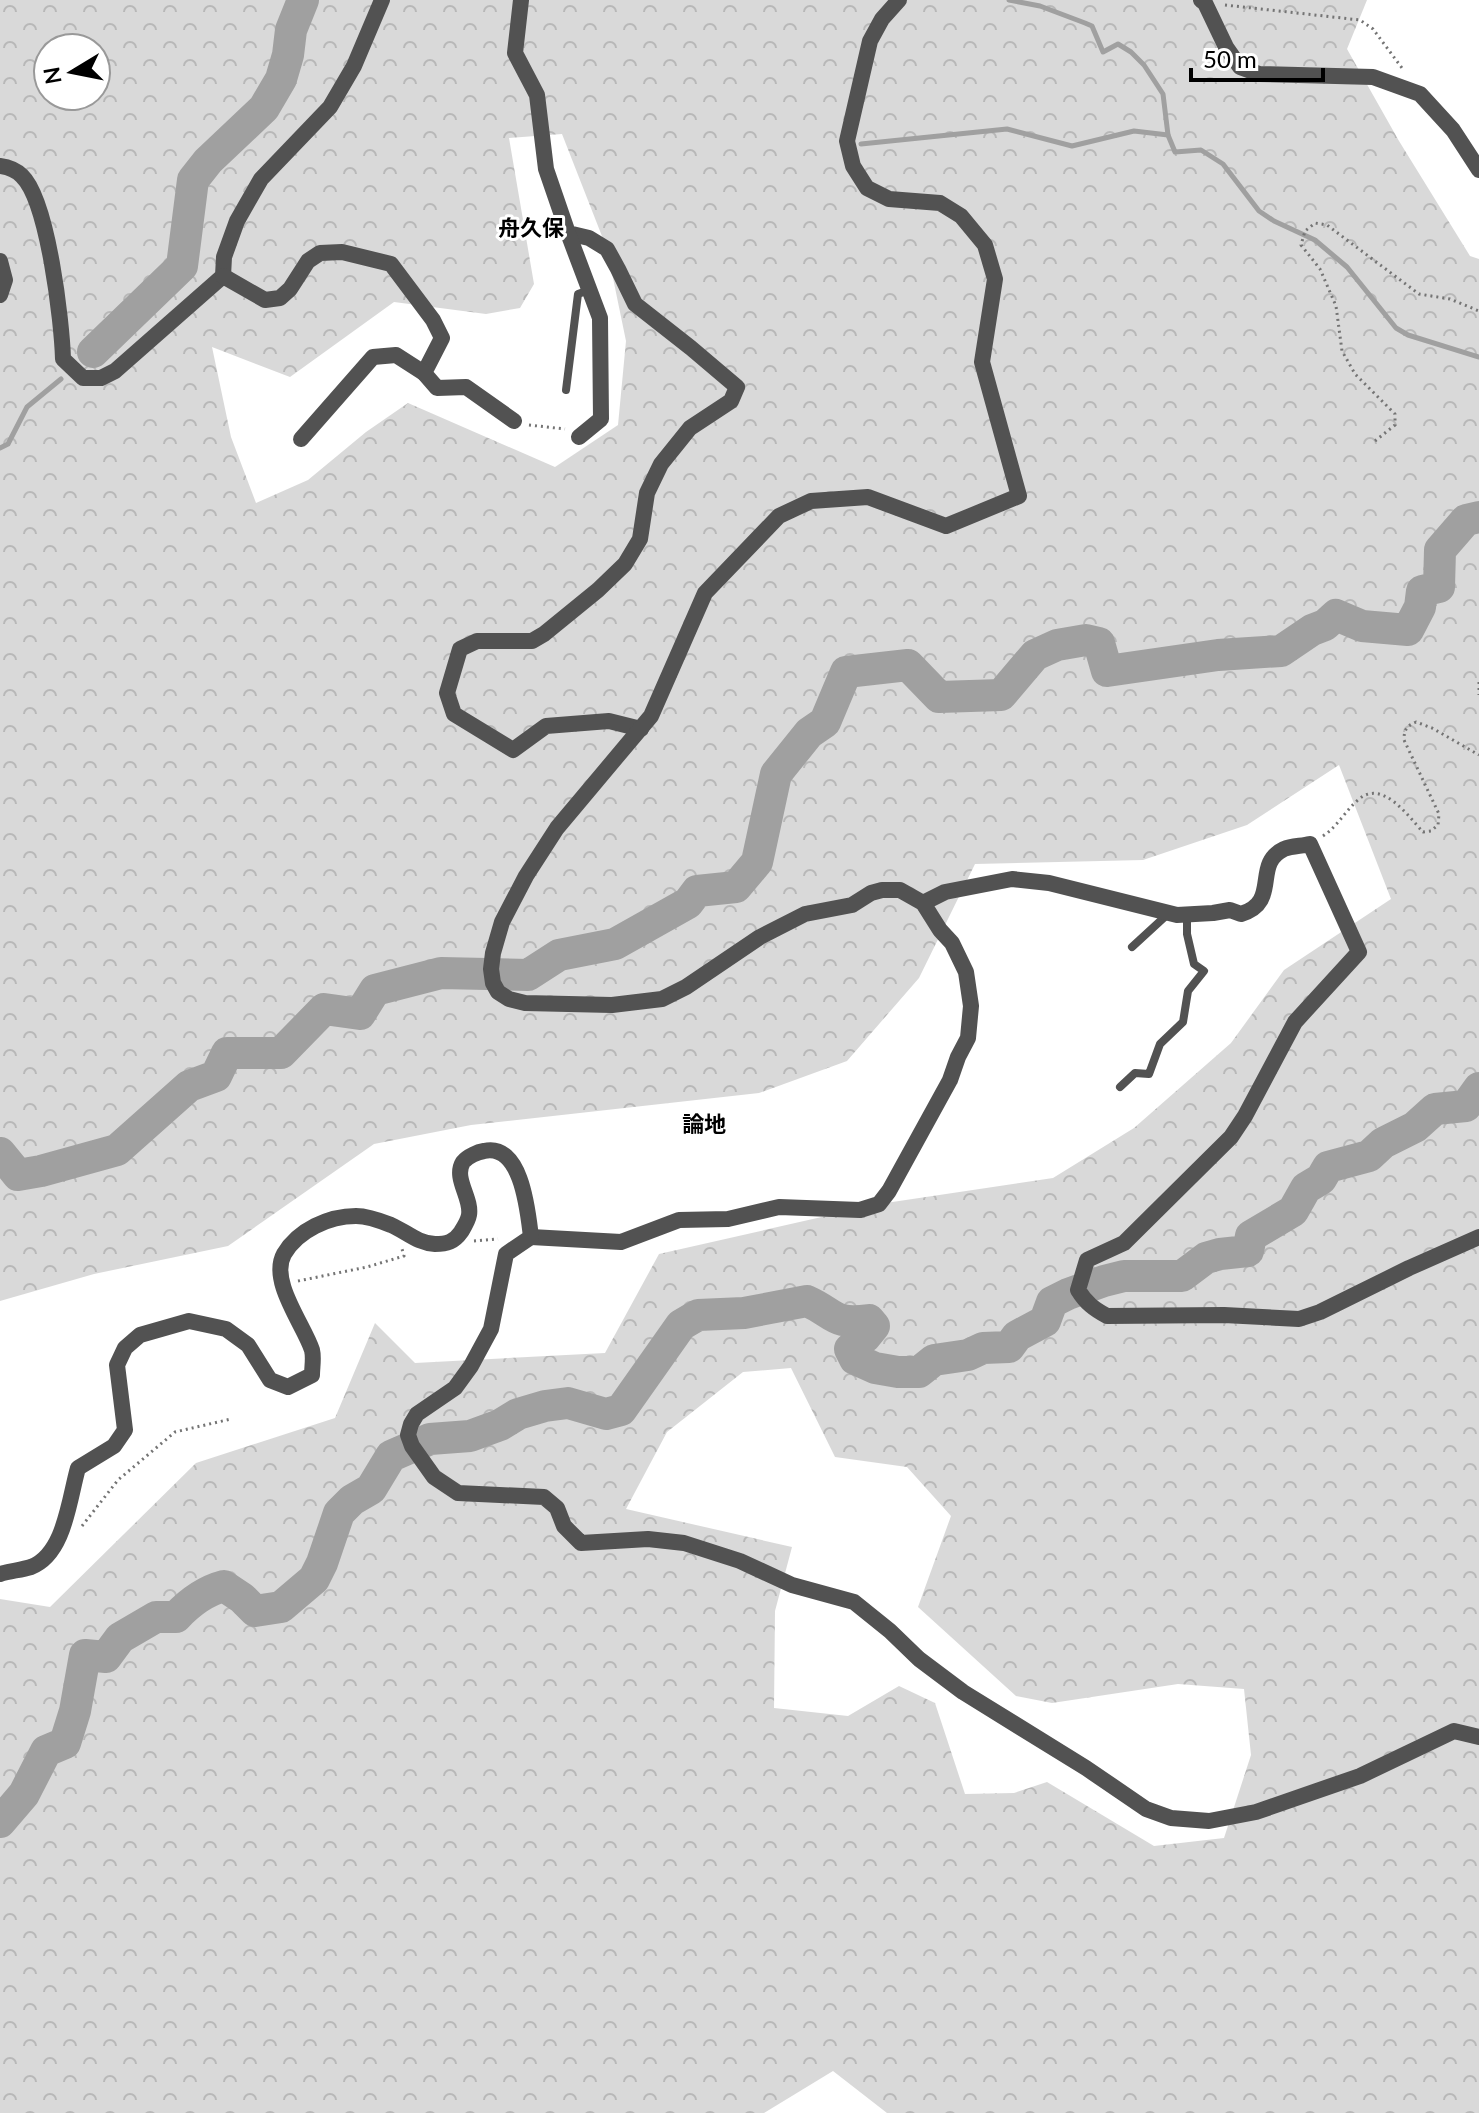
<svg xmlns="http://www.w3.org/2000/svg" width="1479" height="2113" font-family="Lato,'Noto Sans JP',sans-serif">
	<defs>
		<pattern id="forest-crowns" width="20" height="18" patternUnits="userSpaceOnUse" patternTransform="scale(2)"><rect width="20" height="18" fill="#d9d9d9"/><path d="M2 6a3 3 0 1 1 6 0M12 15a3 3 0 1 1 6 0" fill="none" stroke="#b8b8b8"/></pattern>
	</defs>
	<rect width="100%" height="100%" fill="#fff"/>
	<path fill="url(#forest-crowns)" fill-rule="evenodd" d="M0,0H1367L1347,49L1399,141L1470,256L1479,259V2113H887L833,2071L764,2113H0V1599L50,1607L196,1463L335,1418L375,1323L415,1363L605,1353L659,1254L879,1204L1053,1178L1134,1128L1231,1043L1284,970L1391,899L1339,765L1247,825L1143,860L975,864L919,978L847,1061L759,1093L471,1125L374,1144L228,1246L94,1274L0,1301ZM48,48H96V96H48ZM562,134L607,249L626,341L618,425L555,467L408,403L366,432L308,480L256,503L231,437L212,347L290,377L394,302L486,314L520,308L534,284L509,138ZM791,1368L835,1457L907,1467L951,1516L918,1607L1016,1696L1052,1703L1178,1684L1244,1689L1251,1755L1224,1838L1154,1846L1047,1782L1014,1793L965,1794L935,1703L899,1686L848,1716L774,1708L775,1611L792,1547L626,1509L667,1432L743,1372Z"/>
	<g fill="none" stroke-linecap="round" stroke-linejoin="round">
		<g stroke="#a0a0a0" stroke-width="5">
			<polyline points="1009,0 1040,6 1085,23 1092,26 1103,52 1118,44 1131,52 1144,65 1163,94 1168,135 1175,152 1201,150 1223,164 1259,211 1274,221 1315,240 1347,267 1396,328 1408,335 1479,357"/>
			<polyline points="861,144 1007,129 1072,146 1134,131 1168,135"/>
			<polyline points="86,358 93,352"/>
			<polyline points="0,448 8,444 27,407 61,379"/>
		</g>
		<g stroke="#a0a0a0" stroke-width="32">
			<polyline points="93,352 182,266 193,180 208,161 264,108 281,79 288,55 291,30 303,0"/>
			<polyline points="0,1153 18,1175 41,1171 117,1150 189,1086 216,1076 227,1053 281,1053 324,1009 360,1014 375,990 441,973 528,975 559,955 615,944 688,903 697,891 736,887 757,862 776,774 809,733 825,722 846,672 908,665 939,697 1001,695 1035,655 1057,645 1086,640 1099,643 1107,671 1218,655 1281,651 1312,630 1325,625 1336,615 1362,626 1408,630 1420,607 1422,591 1439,587 1440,550 1466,520 1479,517"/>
			<path d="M0,1822L24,1794L46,1751L65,1743L75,1711L85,1655L106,1657L120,1638L156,1617H176C189,1603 205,1591 224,1586L242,1598L255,1611L281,1607L314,1579L322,1563L339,1513L352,1500L371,1489L391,1456L430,1439L470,1436L500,1425L518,1414L545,1406L568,1403L606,1414L621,1410L681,1325L698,1315L744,1313L807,1301C836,1314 832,1325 869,1320L874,1326L865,1337L850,1349L855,1359L875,1368L898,1372H919L934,1360L968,1355L983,1348L1009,1347L1017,1336L1045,1321L1052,1302L1068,1294L1104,1281L1124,1276H1182L1206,1258L1220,1254L1248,1251L1251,1236L1293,1211L1306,1188L1321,1179L1328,1167L1369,1156L1383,1143L1415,1127L1435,1109L1466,1106L1479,1088"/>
		</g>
		<g stroke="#747474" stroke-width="3" stroke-dasharray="2 4" stroke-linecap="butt">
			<polyline points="1225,5 1360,20 1373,29 1402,68"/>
			<polyline points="529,425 565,429"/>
			<polyline points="1375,441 1395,425 1395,414 1355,374 1342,351 1336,306 1320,269 1301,245 1305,231 1315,223 1327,225 1419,294 1450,299 1479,311"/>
			<polyline points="1479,682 1479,695"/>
			<path d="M1323,836C1338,826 1345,811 1358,800C1382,778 1408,816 1423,832L1431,831L1438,825L1439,814L1404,740C1404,729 1407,726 1416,722L1432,728L1479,755"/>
			<polyline points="474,1241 498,1239"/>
			<polyline points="298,1281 367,1267 404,1256 402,1249"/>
			<polyline points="82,1526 118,1480 175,1432 231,1419"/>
		</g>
		<g stroke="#525252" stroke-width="8">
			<polyline points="566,390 578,294 589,290"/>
			<polyline points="1132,947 1169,913"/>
			<polyline points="1120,1087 1135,1073 1149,1074 1160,1044 1183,1022 1188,991 1204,971 1194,964 1187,934 1187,916"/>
		</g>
		<g stroke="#525252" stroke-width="16">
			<polyline points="521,0 515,53 537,95 546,169 568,233 589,238 607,249 618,269 635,304 691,348 737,387 731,401 690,428 661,464 647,493 640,539 625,564 598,590 544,634 532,641 477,641 460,649 447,693 454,714 513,750 546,726 609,721 641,729"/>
			<polyline points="1201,0 1205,3 1226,47 1240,67 1259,74 1373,77 1420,94 1453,130 1479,170"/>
			<path d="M0,166C8,167 17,171 22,176C48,201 62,322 63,359L83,378H101L115,371L223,276L224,257L237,221L261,179L330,107L354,66L382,0"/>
			<polyline points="568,233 600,318 601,419 579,437"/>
			<polyline points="0,261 5,280 0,295"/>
			<polyline points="223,276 265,300 280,298 290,289 308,261 320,253 342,252 391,264 433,320 442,338 424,373 437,388 466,387 514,421"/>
			<polyline points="301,439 373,357 396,355 424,373"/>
			<path d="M923,903L945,892L1012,879L1049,883L1177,915L1213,913L1230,910L1241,914C1281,902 1252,864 1284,849C1291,846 1302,846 1310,844L1359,952L1295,1022L1245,1116L1231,1137L1124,1243L1087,1260L1078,1290C1086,1303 1094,1309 1107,1316L1224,1315L1299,1319L1320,1312L1409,1268L1479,1237"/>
			<polyline points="531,1237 621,1242 679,1220 728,1219 779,1207 860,1210 879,1204 889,1191 950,1080 958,1057 968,1038 971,1006 966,972 952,943 940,930 923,903 900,890 882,890 871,893 852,905 805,914 760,937 686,987 662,999 612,1005 525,1003 509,999 498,992 493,983 491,969 493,953 502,922 526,876 557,828 651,716 705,593 779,516 811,501 868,497 946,526 1019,496 982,362 995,279 985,245 961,216 940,203 889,199 867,188 853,166 847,141 870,41 882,19 899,0"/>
			<path d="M0,1574C10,1571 21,1570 31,1567C65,1554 69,1499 78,1468L114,1446L125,1430L117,1365L125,1348L140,1335L189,1321L226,1329L248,1345L270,1380L288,1387L312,1375C312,1367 314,1358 312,1350C304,1325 269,1281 284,1254C298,1230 329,1216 356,1216C367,1216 381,1221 391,1225C407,1232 417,1243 435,1244C447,1244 454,1242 461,1232C464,1227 468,1221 469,1215C472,1198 453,1178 463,1162C468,1156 478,1152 484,1151C522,1142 528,1213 531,1237L506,1254L491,1329L471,1366L455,1388L417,1414L411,1424L408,1435L412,1446L434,1477L458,1493L544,1497L557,1508L564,1526L581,1543L648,1539L684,1543L740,1561L792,1585L854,1602L890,1631L919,1659L963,1692L1086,1768L1146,1809L1171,1818L1209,1821L1256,1812L1360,1776L1454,1731L1479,1737"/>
		</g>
	</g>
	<g text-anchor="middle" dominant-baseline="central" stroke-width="6" stroke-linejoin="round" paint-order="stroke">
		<g font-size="22" font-weight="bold" fill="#000" stroke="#fff">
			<text x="531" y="227">舟久保</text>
			<text x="704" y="1123">論地</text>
		</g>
	</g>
	<g transform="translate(72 72) rotate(260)"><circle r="38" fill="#ffffff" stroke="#999999" stroke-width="2"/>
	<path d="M0-6L14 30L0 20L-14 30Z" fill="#000000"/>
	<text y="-12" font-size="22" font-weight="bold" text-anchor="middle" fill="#000000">N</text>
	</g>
	<path d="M1191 68v12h132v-12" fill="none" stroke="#000000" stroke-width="4"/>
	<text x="1203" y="68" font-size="24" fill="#000000" stroke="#ffffff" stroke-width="6" paint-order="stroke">50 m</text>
</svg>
